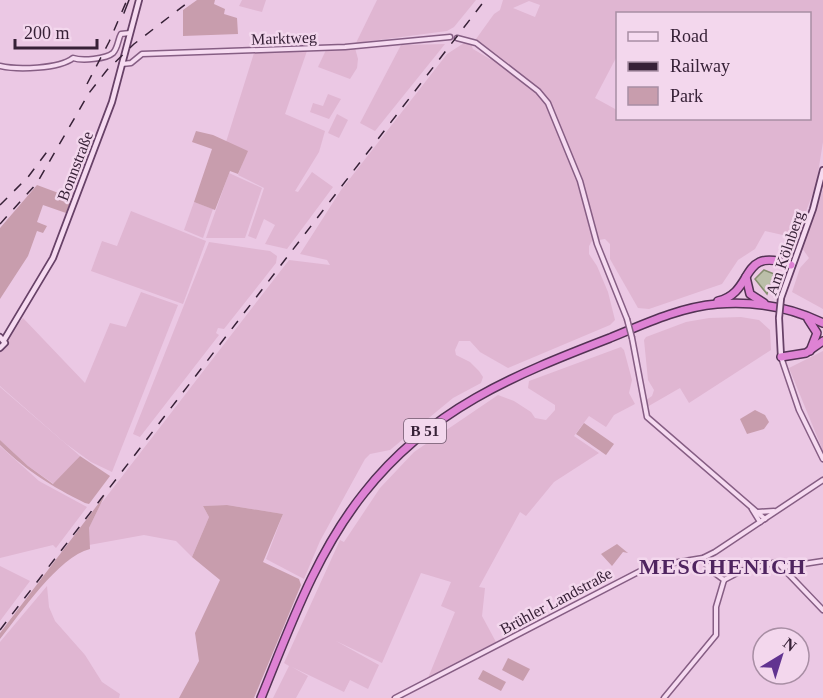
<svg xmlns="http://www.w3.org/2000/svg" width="823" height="698" font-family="'Times New Roman',serif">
	<rect width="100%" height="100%" fill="#ebc8e4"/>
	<g fill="#e0b6d2" fill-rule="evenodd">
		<polygon points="242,0 266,0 262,12 239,6"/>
		<polygon points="377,0 476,0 454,27 447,31 356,43"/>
		<path d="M503,0H823V142L816,185L796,238L765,231L755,249L738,260L722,284L649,309L638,308L610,259V244L605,239L599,240L597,236L581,178L550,101L476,39L494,14L500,10ZM529,1L540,5L535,17L513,8ZM618,14H810V118H618L617,110L595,98L617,56Z"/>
		<polygon points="464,43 471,44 473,49 490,59 492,57 537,93 547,105 579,182 593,239 589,246 589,254 597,266 608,292 615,320 610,325 508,368 480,352 470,341 459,341 455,350 456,355 470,362 479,371 483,377 481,383 453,398 390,450 370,454 365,459 320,541 304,579 266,559 283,514 227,505 203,506 209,517 192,557 176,541 144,535 89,545 89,528 100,505 289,260 330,265 327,260 300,254 341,190 447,54"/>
		<polygon points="445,44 375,131 360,123 401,45"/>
		<polygon points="355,48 358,59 357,68 350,79 318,67 326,50"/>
		<polygon points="307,51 285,114 325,131 319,152 295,191 298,192 312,172 333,187 287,249 265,244 275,225 264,219 256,239 248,236 264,188 238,175 247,151 226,142 254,53"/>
		<polygon points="328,94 341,99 329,119 310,112 313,103 323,106"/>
		<polygon points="337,114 348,120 339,138 328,133"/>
		<polygon points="229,173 262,188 245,238 206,238"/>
		<polygon points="823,189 823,309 792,292 800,268 809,258 802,248 803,243"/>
		<polygon points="194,202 213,209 203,238 184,230"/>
		<polygon points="131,211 206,241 183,304 91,271 102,241 117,246"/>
		<polygon points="209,242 270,251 277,256 276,263 224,329 218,328 216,333 219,335 140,437 133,434 136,426"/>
		<polygon points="141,292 178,305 112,472 91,462 65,443 0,386 0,351 5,348 8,336 23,318 85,383 110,323 126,327"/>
		<polygon points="709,318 741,317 759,320 770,330 771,350 689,403 680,388 647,407 646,400 652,396 654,390 648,380 644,340 646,337 686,322"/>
		<polygon points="621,347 624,350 632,380 629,393 635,404 614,415 606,427 589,416 574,436 599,453 554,482 526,516 520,512 479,587 485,588 482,616 496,642 428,678 455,612 441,606 451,582 421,573 382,663 336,641 379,665 368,689 350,680 344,692 292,667 308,676 296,698 273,698 289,666 284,663 340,540 344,542 380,488 414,452 498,395 514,401 531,412 535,418 546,420 555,410 555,405 528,388 529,381"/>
		<polygon points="823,351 823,451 789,368"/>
		<polygon points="0,387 80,456 54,484 28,466 0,440"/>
		<polygon points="0,446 39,481 87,507 56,548 53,545 0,558"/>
		<polygon points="0,566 30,581 0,621"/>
		<polygon points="47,586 49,607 55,621 85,655 102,682 120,694 119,698 0,698 0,642"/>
	</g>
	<g fill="#c89dad">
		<polygon points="197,0 215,0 214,4 225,9 224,14 237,18 238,34 183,36 183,10"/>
		<polygon points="196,131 213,135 248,151 238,174 230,171 215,210 194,202 212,149 192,142"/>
		<polygon points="37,185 72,198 66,213 43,205 37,222 47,226 43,233 37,231 28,256 0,299 0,228"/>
		<polygon points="755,410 765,415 769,422 764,429 747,434 740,419"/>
		<polygon points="584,423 614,444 606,455 576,434"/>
		<path d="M0,440L28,466L53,484L80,456L110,476L89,504L85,503C51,486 28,472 0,445Z"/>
		<path d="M105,495L89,528L90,549C58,557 21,613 0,639V633Z"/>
		<polygon points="227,505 283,514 263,562 299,579 301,585 254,698 179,698 199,661 195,633 220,580 192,557 209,517 203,506"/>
		<polygon points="617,544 628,553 623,552 612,566 601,554"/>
		<polygon points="508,658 530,669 523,681 502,670"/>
		<polygon points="483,670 506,682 501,691 478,679"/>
	</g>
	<polygon fill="#bbbfa9" stroke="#868d70" stroke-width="1.5" points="764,270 774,274 767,294 755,279"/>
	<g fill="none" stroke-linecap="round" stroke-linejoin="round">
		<defs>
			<g id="tertiary">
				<polyline points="457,38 476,43 538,91 548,103 580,181 597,244 627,319"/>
				<polyline points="122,64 131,63 142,54 345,47 450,37"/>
				<path d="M0,66C17,70 59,69 73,58C82,61 106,59 113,53C118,48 118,39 121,34L130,33"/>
				<polyline points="632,338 647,417 765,519"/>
				<polyline points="781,357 799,410 823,459"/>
				<polyline points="752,509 760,522"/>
				<polyline points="758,512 774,511"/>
				<polyline points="703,558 709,569 724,580"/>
				<polyline points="784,567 823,561"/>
				<polyline points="724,580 741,571 777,562 823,610"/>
				<polyline points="395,698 648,567 703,558 715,552 823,480"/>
				<polyline points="664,698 716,635 716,607 724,580"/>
			</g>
			<g id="secondary">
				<polyline points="781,298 813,209 823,170"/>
				<polyline points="779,318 781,357"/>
				<polyline points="0,337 5,343 0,348"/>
				<polyline points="4,340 53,258 112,102 139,0"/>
			</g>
			<g id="trunk">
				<polyline points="746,277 750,294 764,303"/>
				<path d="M718,301C756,292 738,245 791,265"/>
				<polyline points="808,319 817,333 810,351"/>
				<polyline points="781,357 806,353 823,341"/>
				<path d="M261,698C290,627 316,553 364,493C430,409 514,375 610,338C644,324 680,307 717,304C753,301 790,307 823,323"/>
			</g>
		</defs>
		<use href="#tertiary" stroke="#865e84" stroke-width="7"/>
		<use href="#secondary" stroke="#674167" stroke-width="8"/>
		<use href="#trunk" stroke="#533254" stroke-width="10"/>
		<use href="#tertiary" stroke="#f6dbf1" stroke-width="4"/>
		<use href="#secondary" stroke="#f6dbf1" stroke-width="4.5"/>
		<use href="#trunk" stroke="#de82d4" stroke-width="7"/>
		<polyline stroke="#372137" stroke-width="1.5" points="124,13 129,0"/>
		<g stroke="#372137" stroke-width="1.5" stroke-dasharray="10 10" stroke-linecap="butt">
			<polyline points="87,84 109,42 127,0"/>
			<polyline points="0,205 28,177 49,149"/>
			<polyline points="0,224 37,183 89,93 107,70 134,44 191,0"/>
			<polyline points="0,630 485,0"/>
		</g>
		<defs>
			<polyline id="tertiary-bridge" points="627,319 632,338"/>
			<polyline id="secondary-bridge" points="779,318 781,298"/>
		</defs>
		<use href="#tertiary-bridge" stroke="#865e84" stroke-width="7" stroke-linecap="butt"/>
		<use href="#secondary-bridge" stroke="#674167" stroke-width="8" stroke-linecap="butt"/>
		<use href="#tertiary-bridge" stroke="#f6dbf1" stroke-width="4"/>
		<use href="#secondary-bridge" stroke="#f6dbf1" stroke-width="4.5"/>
	</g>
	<g text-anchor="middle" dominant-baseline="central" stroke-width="5" stroke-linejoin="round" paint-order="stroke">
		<rect fill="#f3d7ed" stroke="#6f586e" stroke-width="1.5" x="404" y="419" width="42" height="24" rx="4.5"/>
		<g font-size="15" font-weight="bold" fill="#372137">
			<text x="425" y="431">B 51</text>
		</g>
		<g font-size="16" fill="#372137" stroke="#f3d7ed">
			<text transform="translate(284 38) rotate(-2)">Marktweg</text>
			<text transform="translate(75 166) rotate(-69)">Bonnstraße</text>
			<text transform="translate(785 253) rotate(-71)">Am Kölnberg</text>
			<text transform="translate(556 601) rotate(-28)">Brühler Landstraße</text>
		</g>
		<g font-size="22" font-weight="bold" letter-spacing="1.5" fill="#4f2460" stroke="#f3d7ed">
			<text x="723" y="566">MESCHENICH</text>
		</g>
	</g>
	<rect x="616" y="12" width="195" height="108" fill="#f3d7ed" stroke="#a88ea4" stroke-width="1.5"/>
	<rect x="628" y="32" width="30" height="9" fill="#f6dbf1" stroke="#a88ea4" stroke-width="1.5"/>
	<text x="670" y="42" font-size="18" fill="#372137">Road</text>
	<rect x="628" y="62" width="30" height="9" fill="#372137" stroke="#a88ea4" stroke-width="1.5"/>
	<text x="670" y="72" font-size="18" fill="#372137">Railway</text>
	<rect x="628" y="87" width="30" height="18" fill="#c89dad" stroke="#a88ea4" stroke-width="1.5"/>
	<text x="670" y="102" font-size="18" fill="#372137">Park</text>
	<g transform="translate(781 656) rotate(38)"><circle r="28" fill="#f3d7ed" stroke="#a88ea4" stroke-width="1.5"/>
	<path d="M0-4.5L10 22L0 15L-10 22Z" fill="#613390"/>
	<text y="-9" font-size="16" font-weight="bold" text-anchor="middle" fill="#372137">N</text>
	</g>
	<path d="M15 39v9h82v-9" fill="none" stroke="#372137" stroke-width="3"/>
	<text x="24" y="39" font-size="18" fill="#372137" stroke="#f3d7ed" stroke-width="4.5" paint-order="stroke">200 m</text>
</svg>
